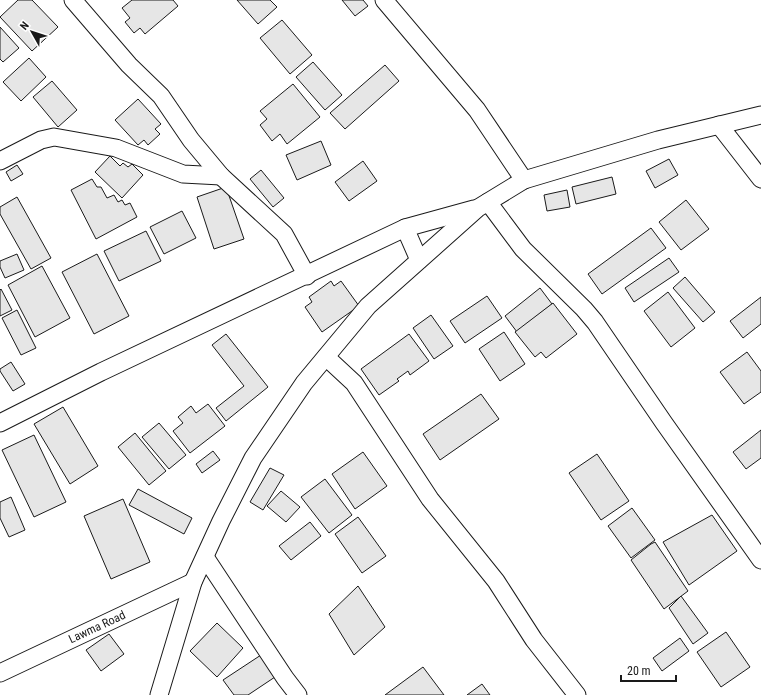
<svg xmlns="http://www.w3.org/2000/svg" width="761" height="695" font-family="'Roboto Condensed',sans-serif">
	<rect width="100%" height="100%" fill="#fff"/>
	<g fill="#e6e6e6" stroke="#1a1a1a">
		<polygon points="18,0 32,0 58,27 32,51 0,17"/>
		<polygon points="132,0 173,0 178,6 145,34 140,28 134,33 125,22 130,18 122,8"/>
		<polygon points="237,0 270,0 277,7 258,24"/>
		<polygon points="342,0 363,0 368,6 355,16"/>
		<polygon points="282,20 312,55 290,74 260,38"/>
		<polygon points="0,27 19,48 3,62 0,59"/>
		<polygon points="29,58 46,77 21,101 3,82"/>
		<polygon points="313,62 342,95 325,110 296,77"/>
		<polygon points="385,65 399,81 345,129 330,113"/>
		<polygon points="52,81 77,110 58,127 33,97"/>
		<polygon points="293,84 320,117 287,144 280,134 272,141 260,125 267,119 260,111"/>
		<polygon points="138,99 161,124 155,129 160,134 148,145 144,140 138,145 115,120"/>
		<polygon points="321,141 331,165 297,180 286,155"/>
		<polygon points="110,156 120,166 123,163 128,167 132,164 143,175 122,198 95,172"/>
		<polygon points="669,159 678,175 655,188 646,171"/>
		<polygon points="363,161 377,181 349,201 335,182"/>
		<polygon points="17,165 23,174 11,181 6,172"/>
		<polygon points="261,170 284,198 273,207 250,179"/>
		<polygon points="612,177 616,194 576,204 572,187"/>
		<polygon points="92,179 97,187 101,187 107,198 114,195 118,202 122,200 125,205 130,203 137,217 96,239 71,190"/>
		<polygon points="226,187 244,239 214,249 197,197"/>
		<polygon points="567,190 570,207 547,211 544,195"/>
		<polygon points="17,197 51,258 31,269 0,214 0,207"/>
		<polygon points="686,200 709,229 681,250 659,222"/>
		<polygon points="182,211 196,238 164,254 150,227"/>
		<polygon points="651,228 666,248 602,294 588,274"/>
		<polygon points="146,231 161,261 119,281 104,251"/>
		<polygon points="17,254 24,270 5,278 0,267 0,261"/>
		<polygon points="97,254 129,316 94,334 62,272"/>
		<polygon points="669,258 679,272 634,302 625,288"/>
		<polygon points="42,266 70,318 35,337 8,285"/>
		<polygon points="685,277 715,312 703,322 673,288"/>
		<polygon points="331,281 334,286 341,281 359,306 322,332 305,307 312,302 309,297"/>
		<polygon points="540,288 552,304 517,332 505,316"/>
		<polygon points="1,289 12,310 0,316 0,290"/>
		<polygon points="668,292 695,328 671,347 644,311"/>
		<polygon points="487,296 502,318 465,343 450,321"/>
		<polygon points="761,297 761,324 743,338 730,321"/>
		<polygon points="553,303 577,334 546,358 541,352 535,357 515,332"/>
		<polygon points="17,310 36,348 21,355 2,318"/>
		<polygon points="431,315 453,346 434,359 413,328"/>
		<polygon points="504,332 525,364 500,381 479,349"/>
		<polygon points="226,334 268,387 226,421 216,408 244,386 212,345"/>
		<polygon points="409,334 429,361 410,375 408,371 397,379 399,381 379,395 361,369"/>
		<polygon points="747,352 761,371 761,392 744,404 720,372"/>
		<polygon points="11,362 25,384 13,391 0,371 0,369"/>
		<polygon points="481,394 499,419 440,460 423,434"/>
		<polygon points="208,404 225,426 190,453 173,431 183,423 178,417 191,406 196,413"/>
		<polygon points="63,407 98,466 70,484 34,424"/>
		<polygon points="159,423 186,455 169,469 142,437"/>
		<polygon points="761,430 761,458 746,469 733,452"/>
		<polygon points="135,433 166,471 149,485 118,447"/>
		<polygon points="34,435 66,502 34,517 2,450"/>
		<polygon points="213,451 220,460 202,473 196,464"/>
		<polygon points="363,452 387,486 355,509 332,474"/>
		<polygon points="597,454 629,501 601,520 569,473"/>
		<polygon points="270,468 284,475 263,510 250,502"/>
		<polygon points="325,479 352,515 329,533 301,497"/>
		<polygon points="138,489 192,518 184,534 129,505"/>
		<polygon points="281,491 300,507 286,522 267,506"/>
		<polygon points="11,497 25,530 9,537 0,518 0,502"/>
		<polygon points="123,499 150,562 111,579 84,516"/>
		<polygon points="632,508 655,540 631,558 608,526"/>
		<polygon points="712,515 737,551 689,585 663,542"/>
		<polygon points="358,517 386,556 362,573 335,534"/>
		<polygon points="310,522 321,536 291,560 279,546"/>
		<polygon points="655,542 688,591 664,609 631,560 651,544"/>
		<polygon points="358,586 385,627 354,655 329,614"/>
		<polygon points="681,596 708,633 693,644 669,608"/>
		<polygon points="217,623 243,648 217,677 190,651"/>
		<polygon points="726,632 750,667 721,687 697,652"/>
		<polygon points="109,634 124,654 101,671 86,650"/>
		<polygon points="680,638 689,651 662,671 653,658"/>
		<polygon points="261,655 275,677 248,695 234,695 223,680"/>
		<polygon points="423,667 444,695 385,695"/>
		<polygon points="482,684 490,695 467,695"/>
	</g>
	<g fill="none" stroke-linecap="round" stroke-linejoin="round">
		<defs>
			<g id="street">
				<polyline points="73,0 129,65 161,96 191,140 221,176 284,234 307,276"/>
				<polyline points="384,0 477,110 524,180"/>
				<polyline points="719,125 761,179"/>
				<polyline points="0,161 41,140 54,137 116,148 183,174 221,176"/>
				<polyline points="488,202 523,249 584,309 595,322 664,423 761,560"/>
				<polyline points="405,228 419,260"/>
				<polyline points="326,357 354,383 430,499 496,581 534,640 577,695"/>
				<polyline points="0,423 101,372 405,228 474,209"/>
				<polyline points="205,557 285,678 298,695"/>
				<polyline points="0,673 193,582"/>
				<polyline points="159,695 193,582 221,521 253,458 304,383 368,306 478,208 524,180 658,140 761,115"/>
			</g>
		</defs>
		<use href="#street" stroke="#1a1a1a" stroke-width="19"/>
		<use href="#street" stroke="#fff" stroke-width="17"/>
	</g>
	<g text-anchor="middle" dominant-baseline="central" stroke-width="3" stroke-linejoin="round" paint-order="stroke">
		<g font-size="12" fill="#1a1a1a" stroke="#fff">
			<text transform="translate(97 627) rotate(-25)">Lawma Road</text>
		</g>
	</g>
	<g transform="translate(32 32) rotate(309)" stroke="#ffffff" stroke-width="3" paint-order="stroke">
	<path d="M0-3L7 15L0 10L-7 15Z" fill="#1a1a1a"/>
	<text y="-6" font-size="11" font-weight="bold" text-anchor="middle" fill="#1a1a1a">N</text>
	</g>
	<path d="M621 675v6h55v-6" fill="none" stroke="#1a1a1a" stroke-width="2"/>
	<text x="627" y="675" font-size="12" fill="#1a1a1a" stroke="#ffffff" stroke-width="3" paint-order="stroke">20 m</text>
</svg>
